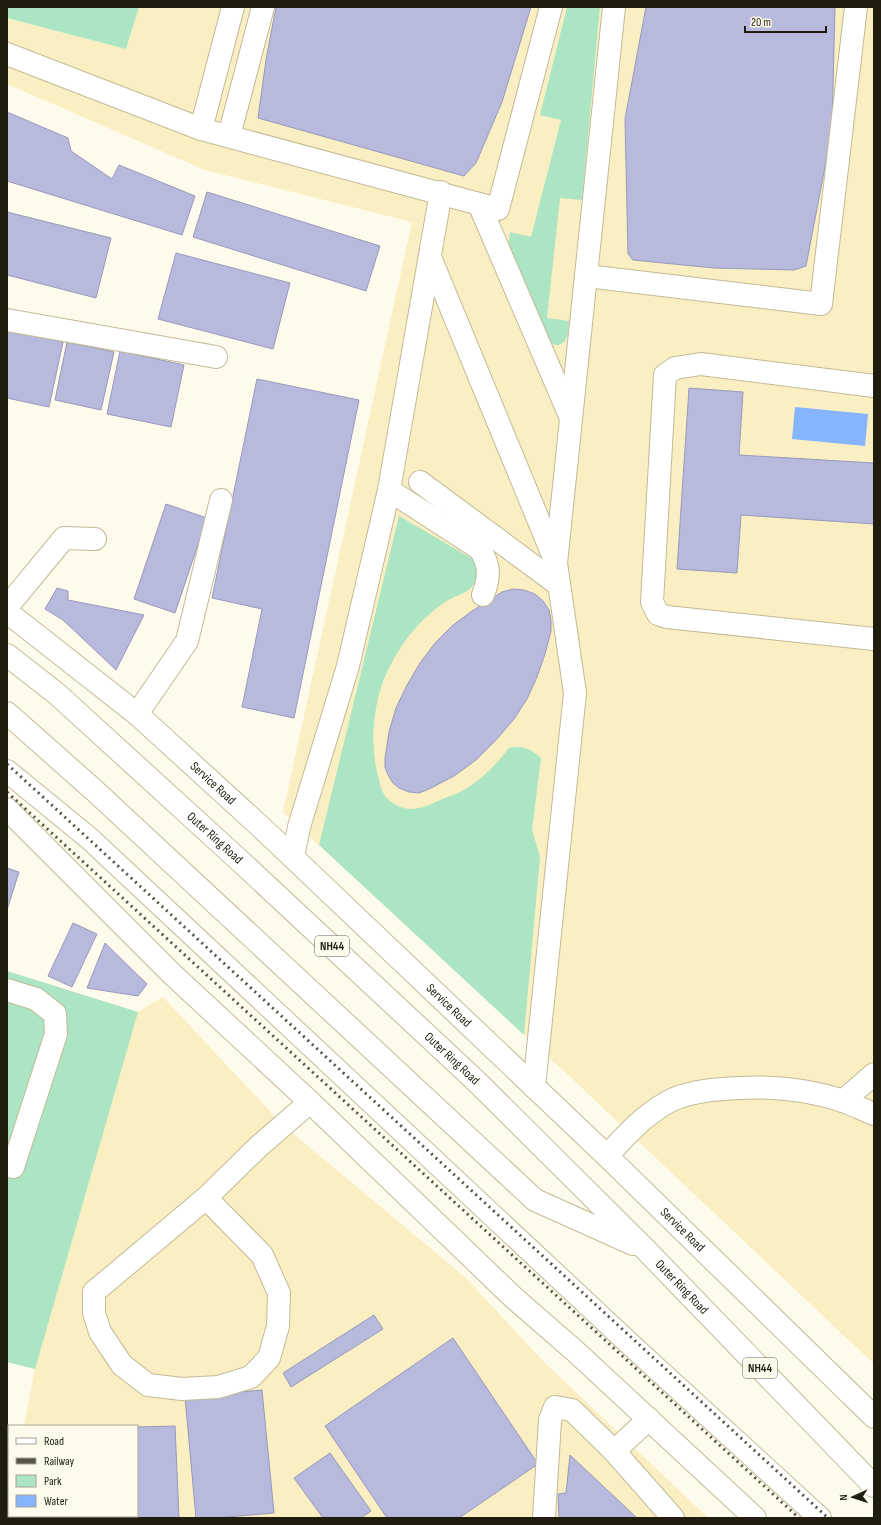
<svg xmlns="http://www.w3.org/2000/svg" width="881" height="1525" font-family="'Sofia Sans Condensed',sans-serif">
	<rect width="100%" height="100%" fill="#fffbec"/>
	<g fill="#faefc2">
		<polygon points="139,7 874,7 874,1364 566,1073 283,812 412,222 205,170 7,84 7,18 126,49"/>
		<polygon points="7,971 138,1012 163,997 284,1126 466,1278 543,1361 708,1518 8,1518 9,1511 9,1516 137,1516 137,1426 24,1426 35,1369 7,1362"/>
	</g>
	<g fill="#ace5c3">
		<polygon points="7,7 139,7 126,49 7,18"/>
		<path d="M567,7H600L582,200L560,198L547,318L569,321C568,333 568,351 549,343L508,247L510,232L531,237L561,120L540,115Z"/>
		<path d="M399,516L478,562C478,571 478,581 471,588C464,595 453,596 445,602C417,621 397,648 384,679C372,711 370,748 379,780C381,789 383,795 390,801C407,814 421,809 438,801C445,797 453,796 460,792C481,781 495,766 509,748C523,745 531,749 541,758L532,830L540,857L524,1035L319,845Z"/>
		<polygon points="7,971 138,1012 35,1369 7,1362"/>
	</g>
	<polygon fill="#86b4ff" points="795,407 868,414 865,446 792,439"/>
	<g fill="#b7badd" stroke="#9799bb">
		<polygon points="276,7 531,7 502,102 476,163 464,176 258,118 266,60"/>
		<polygon points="646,7 835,7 832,130 806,266 794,270 714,268 633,260 628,254 625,119"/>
		<polygon points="7,112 68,138 71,151 112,179 119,165 195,196 182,235 7,181"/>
		<polygon points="207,192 380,246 366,291 193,237"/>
		<polygon points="7,212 111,238 96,298 7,275"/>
		<polygon points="176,253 290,283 273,349 158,319"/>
		<polygon points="7,330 63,342 49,407 7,398"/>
		<polygon points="67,342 114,352 101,410 55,400"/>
		<polygon points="120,351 184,365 171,427 107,414"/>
		<polygon points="257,379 359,400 294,718 242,707 262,609 212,598"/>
		<polygon points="689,388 743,392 739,455 874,463 874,524 741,515 737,573 677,569"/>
		<polygon points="166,504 207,518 175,613 134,599"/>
		<polygon points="57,588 68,591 68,600 144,615 116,670 63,620 45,609"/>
		<polygon points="513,589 524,590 535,594 543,601 549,610 551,620 551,631 545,654 537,677 527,699 514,719 496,740 476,760 454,776 429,789 419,793 409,792 399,788 393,783 388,775 385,767 385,758 389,732 396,708 407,685 420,663 435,643 452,626 472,611 502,592"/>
		<polygon points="7,868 19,872 7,910"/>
		<polygon points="73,923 97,934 72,987 48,976"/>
		<polygon points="105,943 147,984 138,996 87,988"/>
		<polygon points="374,1315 383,1329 291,1387 283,1373"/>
		<polygon points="453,1338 538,1464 459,1518 387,1518 325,1426"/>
		<polygon points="262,1390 274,1513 215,1518 196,1518 185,1397"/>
		<polygon points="175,1426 179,1518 65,1518 65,1516 137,1516 137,1427"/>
		<polygon points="330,1453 371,1511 361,1518 323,1518 294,1478"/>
		<polygon points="570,1455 637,1518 559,1518 558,1494 566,1493"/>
	</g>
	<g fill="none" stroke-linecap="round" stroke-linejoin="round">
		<defs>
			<g id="minor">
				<polyline points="7,54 201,129 498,209 551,7"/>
				<polyline points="201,129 233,7"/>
				<polyline points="229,136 263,7"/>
				<polyline points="479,204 570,416"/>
				<polyline points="430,257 555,560"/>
				<polyline points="587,276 821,304 856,7"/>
				<polyline points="7,320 216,357"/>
				<polyline points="874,386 701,364 675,368 665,375 652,602 658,614 667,617 874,639"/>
				<polyline points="420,482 559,585"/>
				<path d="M389,490L480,549C490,566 490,576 483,595"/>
				<polyline points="7,607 64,538 95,539"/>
				<path id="s1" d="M7,612L137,714L262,828L607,1156L874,1417"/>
				<polyline points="137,714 187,641 221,500"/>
				<polyline points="7,809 172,974 310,1102 514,1298 575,1351 755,1518"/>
				<polyline points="293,857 299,827 348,666 389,490 441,192"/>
				<polyline points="7,990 36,999 55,1014 56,1034 13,1167"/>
				<polyline points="534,1087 575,693 556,563 614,7"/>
				<polyline points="843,1101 874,1074"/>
				<path d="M607,1156C625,1136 644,1115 668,1102C680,1095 697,1092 711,1090C755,1085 802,1087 843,1101C854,1105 864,1110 874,1114"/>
				<polyline points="206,1198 262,1255 279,1293 278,1326 269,1358 251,1377 218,1387 182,1389 148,1385 122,1365 100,1332 94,1313 94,1292 206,1198 258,1147 310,1102"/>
				<polyline points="614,1451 649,1419"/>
				<polyline points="544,1518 550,1420 555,1407 572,1410 614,1451 673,1518"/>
			</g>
			<g id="highway">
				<path id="s2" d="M7,655L57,694L239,860L475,1080L645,1249L874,1486"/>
				<polyline points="7,713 95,791 535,1200 633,1244"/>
				<polyline points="7,771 90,839 631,1345 820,1518"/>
			</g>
		</defs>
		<use href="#minor" stroke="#c2ba96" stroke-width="24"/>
		<use href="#highway" stroke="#c2ba96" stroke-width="24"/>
		<use href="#minor" stroke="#fff" stroke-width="22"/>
		<use href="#highway" stroke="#fff" stroke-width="22"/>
		<g stroke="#575345" stroke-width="3" stroke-dasharray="2 4" stroke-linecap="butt">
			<polyline points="7,764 828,1518"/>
			<polyline points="7,792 799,1518"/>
		</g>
	</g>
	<g text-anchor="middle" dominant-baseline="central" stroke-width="3" stroke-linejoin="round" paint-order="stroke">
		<g fill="#fffbec" stroke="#636051" stroke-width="1">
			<rect x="315" y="936" width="34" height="20" rx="3"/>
			<rect x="743" y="1358" width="34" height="20" rx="3"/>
		</g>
		<g font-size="12" font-weight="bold" fill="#201d0f">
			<text x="332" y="946">NH44</text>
			<text x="760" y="1368">NH44</text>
		</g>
		<g font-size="13" fill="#201d0f" stroke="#fffbec">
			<text stroke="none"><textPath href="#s1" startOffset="268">Service Road</textPath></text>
			<text stroke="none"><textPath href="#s2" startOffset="277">Outer Ring Road</textPath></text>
			<text stroke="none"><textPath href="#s1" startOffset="592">Service Road</textPath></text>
			<text stroke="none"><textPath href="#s2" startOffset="601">Outer Ring Road</textPath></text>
			<text stroke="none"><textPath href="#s1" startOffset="916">Service Road</textPath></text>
			<text stroke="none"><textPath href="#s2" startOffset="925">Outer Ring Road</textPath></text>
		</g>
	</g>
	<rect width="881" height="1525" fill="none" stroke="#201d0f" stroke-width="16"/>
	<rect x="8" y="1425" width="130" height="92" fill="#fffbec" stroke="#a6a294"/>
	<rect x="16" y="1438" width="20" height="6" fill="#ffffff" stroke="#a6a294"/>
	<text x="44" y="1445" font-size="12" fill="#201d0f">Road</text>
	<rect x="16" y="1458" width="20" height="6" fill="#575345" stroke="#a6a294"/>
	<text x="44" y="1465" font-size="12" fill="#201d0f">Railway</text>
	<rect x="16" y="1475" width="20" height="12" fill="#ace5c3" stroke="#a6a294"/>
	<text x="44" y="1485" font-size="12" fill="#201d0f">Park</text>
	<rect x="16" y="1495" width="20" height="12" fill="#86b4ff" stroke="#a6a294"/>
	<text x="44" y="1505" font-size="12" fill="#201d0f">Water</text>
	<g transform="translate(853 1497) rotate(267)" stroke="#fffbec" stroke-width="3" paint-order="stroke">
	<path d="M0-3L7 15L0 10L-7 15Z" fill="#201d0f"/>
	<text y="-6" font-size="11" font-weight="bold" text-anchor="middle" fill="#201d0f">N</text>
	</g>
	<path d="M745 26v6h81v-6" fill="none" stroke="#201d0f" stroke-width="2"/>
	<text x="751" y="26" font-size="12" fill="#201d0f" stroke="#fffbec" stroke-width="3" paint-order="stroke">20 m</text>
</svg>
